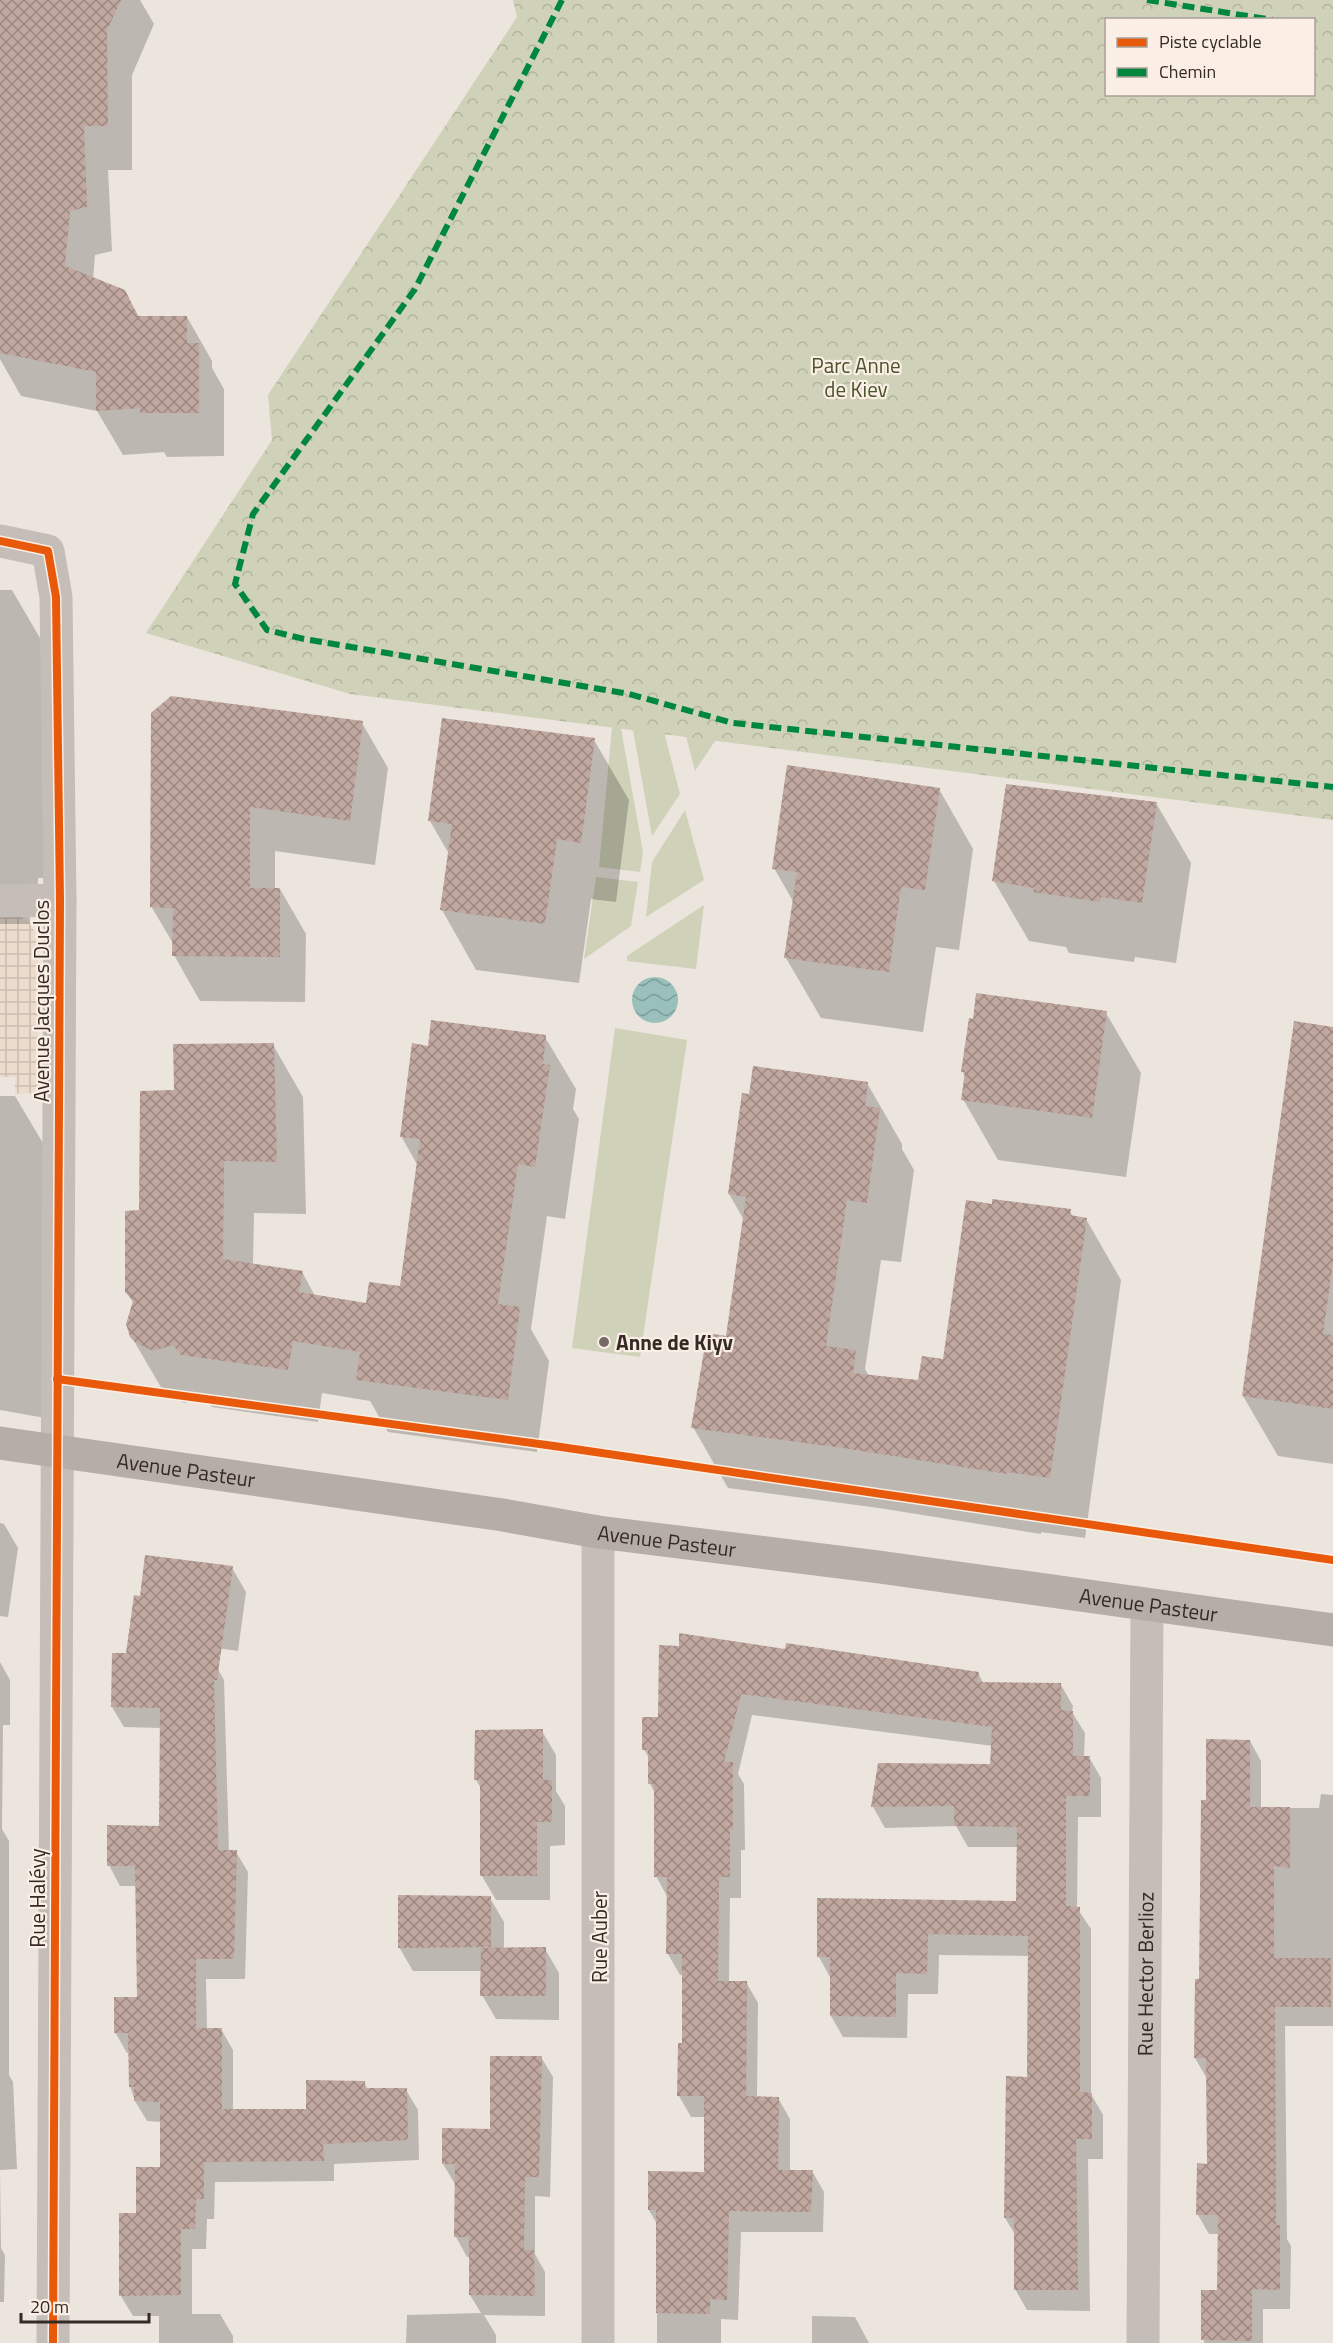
<svg xmlns="http://www.w3.org/2000/svg" width="1333" height="2343" font-family="'Titillium Web',sans-serif">
	<defs>
		<pattern id="forest-crowns" width="20" height="18" patternUnits="userSpaceOnUse" patternTransform="scale(1.5)"><rect width="20" height="18" fill="#cfd1b8"/><path d="M2 6a3 3 0 1 1 6 0M12 15a3 3 0 1 1 6 0" fill="none" stroke="#b2b49e"/></pattern>
		<pattern id="plaza-grid" width="8" height="8" patternUnits="userSpaceOnUse" patternTransform="scale(1.5)"><rect width="8" height="8" fill="#ebdccd"/><path d="M0 4h8M4 0v8" fill="none" stroke="#cabdb0"/></pattern>
		<pattern id="water-waves" width="16" height="10" patternUnits="userSpaceOnUse" patternTransform="scale(1.5)"><rect width="16" height="10" fill="#9ac0bc"/><path d="M0 5q4-4 8 0t8 0" fill="none" stroke="#7e9c99"/></pattern>
		<pattern id="building-cross-hatch" width="8" height="8" patternUnits="userSpaceOnUse" patternTransform="scale(1.5)"><rect width="8" height="8" fill="#c0a79f"/><path d="M0 0l8 8M0 8l8-8" fill="none" stroke="#9d8881"/></pattern>
	</defs>
	<rect width="100%" height="100%" fill="#ece5de"/>
	<g fill="#cfd1b8">
		<polygon points="630,713 660,716 680,794 652,836"/>
		<polygon points="682,720 725,726 695,771"/>
		<polygon points="612,727 621,728 643,852 640,872 599,867"/>
		<polygon points="685,810 704,880 646,917 652,862"/>
		<polygon points="596,877 638,882 631,926 584,959"/>
		<polygon points="704,905 696,969 627,961 627,956"/>
		<polygon points="615,1028 687,1040 640,1357 572,1348"/>
	</g>
	<path fill="url(#forest-crowns)" fill-rule="evenodd" d="M513,0H1333V820L350,694L146,633L272,440L268,395L517,17ZM1106,20H1314V94H1106Z"/>
	<polygon fill="url(#plaza-grid)" points="19,916 28,921 38,937 38,1093 15,1094 15,1077 0,1077 0,917"/>
	<circle fill="url(#water-waves)" cx="655" cy="1000" r="23"/>
	<g fill="#0003">
		<polygon points="0,0 140,0 154,24 132,75 132,170 108,170 112,251 95,255 93,279 124,291 139,317 187,317 212,361 212,368 224,389 224,456 167,457 164,452 123,455 97,411 21,396 0,359"/>
		<polygon points="0,590 12,590 47,650 49,878 38,878 37,916 30,916 30,924 0,924"/>
		<polygon points="152,714 362,723 388,768 375,865 275,851 275,889 280,889 306,934 305,1002 200,1001 174,955 174,945 151,906"/>
		<polygon points="594,740 629,800 616,902 591,899 579,983 476,970 442,910 449,854 430,821"/>
		<polygon points="939,789 973,849 959,950 936,947 923,1032 821,1018 786,958 794,903 774,868"/>
		<polygon points="1156,803 1191,863 1176,963 1135,957 1134,962 1069,953 1066,947 1029,941 994,881"/>
		<polygon points="1106,1013 1141,1073 1126,1177 998,1160 963,1099 966,1078 962,1071"/>
		<polygon points="1333,1028 1333,1464 1278,1456 1243,1396"/>
		<polygon points="545,1037 576,1089 573,1109 579,1119 565,1219 547,1216 531,1329 549,1361 537,1452 388,1432 370,1401 322,1393 318,1422 212,1407 204,1397 184,1403 162,1389 131,1336 134,1304 127,1292 141,1212 175,1092 273,1045 303,1097 306,1214 254,1213 253,1265 302,1272 315,1296 368,1304 402,1288 418,1166 401,1136 429,1047"/>
		<polygon points="867,1083 902,1144 902,1149 914,1170 901,1262 881,1260 865,1369 869,1376 920,1382 944,1361 1070,1211 1073,1217 1086,1219 1121,1280 1085,1538 1041,1532 1041,1534 879,1508 728,1488 693,1427 728,1338 744,1220 729,1194"/>
		<polygon points="0,1096 15,1096 50,1155 51,1419 0,1410"/>
		<polygon points="0,1523 4,1524 18,1548 8,1617 0,1616"/>
		<polygon points="232,1568 246,1592 238,1651 153,1639"/>
		<polygon points="786,1650 978,1673 984,1684 1061,1685 1073,1706 1072,1712 1085,1733 1084,1757 1089,1757 1101,1778 1101,1817 1078,1817 1077,1908 1091,1929 1091,2094 1103,2115 1103,2159 1088,2159 1090,2311 1027,2310 1015,2289 1016,2236 1005,2218 1007,2078 1029,2078 1030,1956 939,1955 938,1994 908,1994 907,2038 843,2037 831,2016 831,1979 819,1957 1018,1902 1018,1847 968,1847 956,1826 885,1828 873,1807 991,1765 993,1746 752,1715 738,1774 744,1784 745,1850 741,1850 741,1898 730,1898 729,1982 746,1982 758,2003 757,2098 778,2098 790,2119 790,2172 812,2171 824,2192 823,2232 741,2232 738,2320 721,2319 721,2343 657,2343 657,2224 649,2210 705,2173 705,2117 691,2117 679,2096 683,2045 684,1975 680,1975 668,1954 668,1898 656,1876 655,1793 650,1784 650,1760 644,1749 659,1718"/>
		<polygon points="212,1659 224,1680 229,1852 236,1852 248,1872 245,1979 206,1979 207,2029 221,2029 233,2050 233,2110 308,2111 364,2082 368,2090 406,2090 418,2110 419,2160 334,2164 334,2181 215,2182 214,2219 207,2219 206,2249 192,2249 192,2314 220,2314 233,2336 233,2343 159,2343 159,2316 133,2316 121,2296 137,2214 162,2169 161,2122 147,2121 135,2101 130,2086 130,2053 127,2053 115,2032 138,1999 137,1886 120,1886 109,1865 161,1827 161,1728 124,1727 112,1707"/>
		<polygon points="0,1662 10,1680 10,1725 3,1725 2,1829 9,1841 9,2075 13,2082 17,2169 0,2170 1,2248 5,2255 4,2302 0,2302"/>
		<polygon points="542,1731 556,1755 556,1791 565,1806 565,1845 550,1846 550,1900 496,1900 482,1876 482,1790 476,1780"/>
		<polygon points="1250,1741 1261,1761 1261,1808 1319,1808 1321,1794 1333,1795 1333,2026 1285,2026 1287,2239 1291,2246 1290,2309 1263,2309 1263,2343 1204,2343 1203,2291 1219,2291 1220,2234 1209,2234 1198,2215 1209,2165 1206,2077 1195,2058 1208,1801"/>
		<polygon points="490,1898 504,1922 504,1949 545,1949 559,1973 559,2020 496,2019 482,1995 482,1971 413,1971 399,1947"/>
		<polygon points="541,2057 553,2077 550,2197 535,2196 535,2254 545,2272 545,2316 484,2315 496,2335 496,2343 406,2343 407,2315 481,2313 470,2295 470,2257 467,2257 456,2237 455,2184 443,2164 492,2130"/>
		<polygon points="812,2316 855,2317 869,2343 812,2343"/>
	</g>
	<g fill="url(#building-cross-hatch)">
		<polygon points="0,0 121,0 107,30 108,126 84,126 87,207 70,211 65,266 125,290 138,316 187,316 187,343 199,343 199,413 140,413 140,408 96,411 96,372 0,353"/>
		<polygon points="171,696 363,721 350,821 250,807 250,888 280,888 280,957 172,956 173,908 150,907 151,713"/>
		<polygon points="442,718 595,738 581,843 557,839 545,924 440,910 452,824 428,821"/>
		<polygon points="787,765 940,788 925,890 901,887 889,972 784,958 797,872 772,869"/>
		<polygon points="1006,784 1157,802 1142,903 1101,897 1100,902 1033,892 1034,888 992,881"/>
		<polygon points="976,993 1107,1011 1092,1118 961,1100 965,1072 961,1072 969,1018 973,1019"/>
		<polygon points="431,1020 546,1035 543,1064 550,1065 535,1167 518,1164 498,1304 520,1307 508,1400 356,1380 360,1352 293,1341 288,1370 181,1355 173,1345 153,1351 135,1342 130,1337 126,1324 133,1301 125,1292 125,1211 139,1210 140,1091 174,1090 173,1044 274,1043 277,1162 224,1161 223,1259 303,1271 299,1292 366,1303 369,1282 400,1286 420,1139 400,1137 412,1043 428,1046"/>
		<polygon points="1294,1021 1333,1027 1333,1262 1323,1334 1333,1335 1333,1409 1242,1396"/>
		<polygon points="753,1066 868,1082 865,1106 880,1108 867,1203 847,1200 826,1346 856,1350 853,1373 918,1380 922,1356 943,1359 966,1200 992,1204 992,1199 1071,1209 1070,1215 1087,1218 1050,1478 1007,1472 1007,1474 843,1448 691,1428 707,1333 726,1336 746,1197 728,1194 742,1093 749,1094"/>
		<polygon points="145,1555 233,1566 217,1680 214,1680 218,1850 237,1850 234,1959 196,1959 196,2028 222,2028 222,2109 306,2109 306,2080 365,2081 365,2088 407,2088 408,2140 323,2144 324,2161 204,2162 204,2199 196,2199 195,2229 181,2229 181,2295 119,2296 119,2213 136,2213 136,2167 160,2167 160,2102 134,2101 134,2087 129,2087 128,2033 114,2033 114,1997 137,1997 135,1866 107,1866 107,1825 159,1826 160,1708 111,1707 112,1653 126,1653 134,1595 140,1596"/>
		<polygon points="679,1633 785,1649 786,1643 979,1672 977,1682 1061,1683 1061,1710 1073,1711 1073,1756 1090,1756 1090,1796 1066,1796 1066,1906 1080,1907 1080,2092 1092,2093 1092,2139 1076,2139 1078,2290 1014,2290 1014,2218 1004,2218 1006,2076 1027,2077 1028,1936 928,1934 927,1974 896,1973 896,2017 830,2016 830,1957 817,1957 817,1898 1016,1901 1017,1827 954,1826 954,1806 871,1807 878,1763 990,1764 992,1727 741,1694 724,1762 733,1762 733,1830 730,1829 730,1877 719,1877 718,1981 747,1981 746,2096 779,2097 778,2170 813,2170 811,2212 729,2211 727,2300 710,2299 710,2314 656,2313 656,2210 648,2210 648,2171 704,2172 704,2096 677,2096 678,2043 682,2043 682,1954 666,1954 667,1877 654,1877 654,1784 648,1784 648,1750 642,1750 642,1717 658,1717 659,1645 679,1646"/>
		<polygon points="543,1729 543,1780 552,1780 552,1822 537,1822 537,1876 480,1876 480,1780 474,1780 475,1730"/>
		<polygon points="1206,1739 1250,1740 1250,1807 1290,1807 1290,1868 1274,1866 1274,1958 1331,1958 1331,2007 1275,2007 1276,2225 1280,2225 1280,2290 1252,2289 1252,2341 1201,2340 1201,2290 1217,2290 1218,2215 1196,2215 1197,2163 1207,2164 1206,2058 1194,2058 1195,1979 1199,1979 1201,1800 1206,1800"/>
		<polygon points="398,1895 491,1896 491,1947 398,1948"/>
		<polygon points="546,1947 546,1996 480,1996 481,1948"/>
		<polygon points="490,2056 542,2056 539,2177 525,2177 524,2250 534,2250 535,2296 469,2295 469,2237 454,2237 455,2164 442,2164 442,2128 490,2129"/>
	</g>
	<g fill="none" stroke-linecap="round" stroke-linejoin="round">
		<g stroke="#c5bdb7" stroke-width="33">
			<polyline points="0,541 48,551 56,597 60,900 53,2343"/>
			<polyline points="0,901 60,900"/>
			<polyline points="598,2343 598,1532"/>
			<path id="s1" d="M1143,2343L1147,1605"/>
		</g>
		<path stroke="#b6ada8" stroke-width="33" id="s2" d="M0,1443L503,1515L598,1532L879,1567L1333,1630"/>
		<g stroke="#00873e" stroke-width="6" stroke-dasharray="12 6" stroke-linecap="butt">
			<polyline points="562,0 415,289 253,514 235,584 267,630 304,639 629,694 733,723 1333,787"/>
			<polyline points="1147,0 1273,20"/>
		</g>
		<defs>
			<g id="cycleway">
				<polyline points="0,541 48,551 56,597 60,900 53,2343"/>
				<polyline points="57,1379 554,1446 1333,1560"/>
			</g>
		</defs>
		<use href="#cycleway" stroke="#faeee5" stroke-width="11"/>
		<use href="#cycleway" stroke="#e8590c" stroke-width="8"/>
	</g>
	<circle fill="#756b66" stroke="#faeee5" stroke-width="2" cx="604" cy="1342" r="6"/>
	<g text-anchor="middle" dominant-baseline="central" stroke-width="4.5" stroke-linejoin="round" paint-order="stroke">
		<g font-size="21" fill="#485429" stroke="#faeee5">
			<text x="856" y="365">Parc Anne<tspan x="856" dy="24">de Kiev</tspan></text>
		</g>
		<g font-size="21" fill="#352a26" stroke="#faeee5">
			<text transform="translate(41 1001) rotate(-90)">Avenue Jacques Duclos</text>
			<text stroke="none"><textPath href="#s2" startOffset="188">Avenue Pasteur</textPath></text>
			<text stroke="none"><textPath href="#s2" startOffset="674">Avenue Pasteur</textPath></text>
			<text stroke="none"><textPath href="#s2" startOffset="1160">Avenue Pasteur</textPath></text>
			<text transform="translate(37 1898) rotate(-90)">Rue Halévy</text>
			<text transform="translate(599 1937) rotate(-90)">Rue Auber</text>
			<text stroke="none"><textPath href="#s1" startOffset="369">Rue Hector Berlioz</textPath></text>
		</g>
		<g font-size="21" font-weight="bold" fill="#352a26" stroke="#faeee5" text-anchor="start">
			<text x="616" y="1342">Anne de Kiyv</text>
		</g>
	</g>
	<rect x="1105" y="18" width="210" height="78" fill="#faeee5" stroke="#aba099" stroke-width="1.5"/>
	<rect x="1117" y="38" width="30" height="9" fill="#e8590c" stroke="#aba099" stroke-width="1.5"/>
	<text x="1159" y="48" font-size="18" fill="#352a26">Piste cyclable</text>
	<rect x="1117" y="68" width="30" height="9" fill="#00873e" stroke="#aba099" stroke-width="1.5"/>
	<text x="1159" y="78" font-size="18" fill="#352a26">Chemin</text>
	<path d="M21 2313v9h128v-9" fill="none" stroke="#352a26" stroke-width="3"/>
	<text x="30" y="2313" font-size="18" fill="#352a26" stroke="#faeee5" stroke-width="4.5" paint-order="stroke">20 m</text>
</svg>
